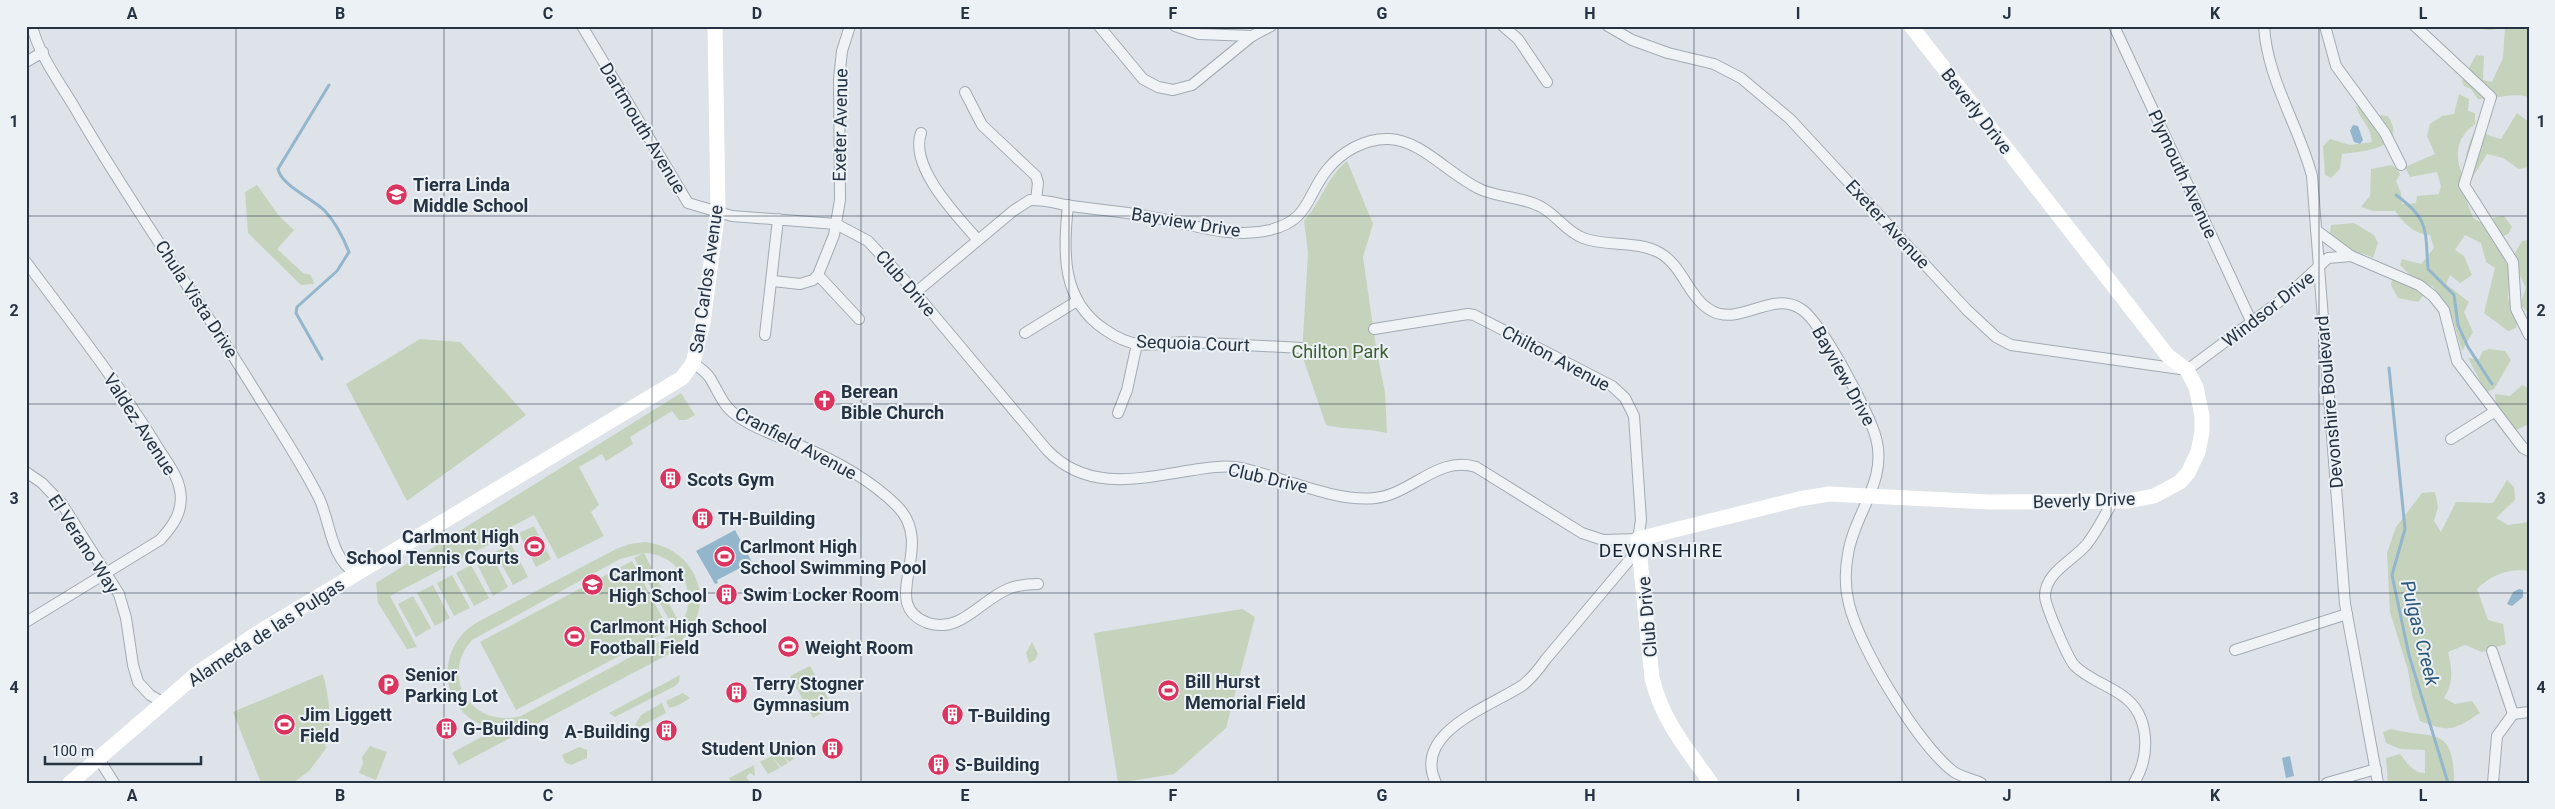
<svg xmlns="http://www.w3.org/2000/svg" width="2555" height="809" font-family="Roboto,sans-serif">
	<rect width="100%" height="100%" fill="#dde3e8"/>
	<g fill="#c5d3bd" fill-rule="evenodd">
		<path d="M2469,26H2529V97C2511,92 2498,99 2478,99L2471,89L2464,86L2462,81L2476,55L2484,56L2483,80L2492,82L2503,58L2505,28L2490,30L2469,28Z"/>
		<path d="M2459,94L2469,99L2468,111L2475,113V124C2449,143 2456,168 2472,192L2467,202L2473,218L2485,225L2495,217L2504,216L2512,227L2508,234L2493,240L2504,257L2510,273L2508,298L2517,321L2516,328L2508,331L2484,313L2495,268L2486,262L2481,243L2465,235L2455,250L2464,256L2472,275L2460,283L2450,275L2446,284L2469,302L2464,312L2473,332L2462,351L2452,317L2432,285L2418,302L2398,298L2391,285L2393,274H2409L2400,265L2402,259L2421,264L2434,248L2430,235C2414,234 2405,224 2395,211H2373L2361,207L2370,196L2371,169L2391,165L2398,169L2400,175L2396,181L2401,193L2402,204L2416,203L2417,196L2439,194L2441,186L2437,172L2410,177L2405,167L2435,154L2427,136L2430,124L2442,116L2454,114Z"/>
		<path d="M2366,103L2374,110L2366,117L2369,121L2378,115L2388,116C2409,149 2364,151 2342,154L2340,169L2331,178L2325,175L2323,146L2330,139L2350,145L2372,142C2370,124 2361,122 2356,106Z"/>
		<path d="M2517,113L2529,122V167L2519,169L2503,158L2487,154L2471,180C2462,158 2467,148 2476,128L2490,136L2501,139Z"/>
		<path d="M1347,161L1373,224L1363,257L1376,347L1385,392L1387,433C1367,428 1346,430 1326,425L1302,355L1308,253L1304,221C1321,202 1327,177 1347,161Z"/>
		<polygon points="257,185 279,216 294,230 277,249 303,273 311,275 314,284 301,285 248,233 245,192"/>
		<path d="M2354,223L2374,235L2378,243L2373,258C2364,253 2362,254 2353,252C2346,251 2336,238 2330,233L2331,225Z"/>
		<polygon points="2529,240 2529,313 2520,305 2526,288 2519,273 2515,253 2522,241"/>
		<polygon points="420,339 460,342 526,415 407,501 346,384"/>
		<polygon points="2489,349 2505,351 2511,360 2494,389 2486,392 2468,358 2479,359 2483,351"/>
		<polygon points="2522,385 2529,388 2529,424 2516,430 2502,427 2496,409 2495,394 2510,396"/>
		<polygon points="681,393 695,415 686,420 679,420 672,411 630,437 633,444 606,461 602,454 579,467 599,505 591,512 604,536 558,559 534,515 509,528 511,533 390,596 417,647 407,649 378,603 376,583"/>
		<path d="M2507,480L2514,487L2515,500L2496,518L2508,525L2529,522V571C2509,568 2491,575 2477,589L2488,620L2503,624L2506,644L2482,652L2465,645L2448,652C2452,669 2454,682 2444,698L2455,704L2472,701L2480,713C2454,730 2450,733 2420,721L2412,695L2408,670L2390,612L2387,553L2396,527L2422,493L2435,492L2438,507L2434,521L2441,532L2456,502L2493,503Z"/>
		<polygon points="534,526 551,559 536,567 519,533"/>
		<path d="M645,542C704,549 721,618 669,650L671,653L459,765L452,753L496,729C488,727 479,725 471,719C437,695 441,644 476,623L616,549L630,544ZM643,553L634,558L674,628L680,625L644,553C686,554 702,603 675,633L521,716C473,729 438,678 472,640L620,559Z"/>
		<polygon points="511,544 528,577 513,585 495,552"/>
		<polygon points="491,554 508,587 493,596 476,562"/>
		<polygon points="632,561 669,630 516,710 480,642"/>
		<polygon points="471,565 489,598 474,606 456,573"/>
		<polygon points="452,575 470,608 454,616 437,583"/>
		<polygon points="433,585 450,618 435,626 417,593"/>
		<polygon points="413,596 431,628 416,637 398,604"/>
		<polygon points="1242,609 1255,617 1226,728 1174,774 1118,783 1094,633"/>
		<polygon points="1032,642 1038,654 1035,660 1029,663 1026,653"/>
		<polygon points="810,666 833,707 813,718 790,676"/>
		<path d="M323,674C329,698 333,722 325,746L327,747L309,771L293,783H261L233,712Z"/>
		<polygon points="680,675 679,682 675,686 615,717 609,713"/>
		<polygon points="683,693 690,698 679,705 669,708 666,701"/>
		<polygon points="662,703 666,713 639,727 635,725 641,715"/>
		<path d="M2391,729C2433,740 2454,724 2454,782L2388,783L2386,758L2400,754C2407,763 2413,773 2425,773V750L2400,749L2386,743L2383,732Z"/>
		<polygon points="370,746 387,752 376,780 359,773 363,763 362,757"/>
		<polygon points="579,747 587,750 587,758 571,765 565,762 562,755"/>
		<polygon points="788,747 794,759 789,762 782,754 788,763 781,767 773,758 780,768 768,774 760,762"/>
		<polygon points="754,765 755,776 750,773 746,777 750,782 732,783 729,778"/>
	</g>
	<g fill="#94b6cd">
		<polygon points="2353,125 2358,126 2363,140 2360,144 2354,142 2350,131"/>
		<polygon points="735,530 752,562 717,580 718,583 715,584 696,551"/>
		<polygon points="2519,589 2523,590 2523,597 2512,606 2507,604 2513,592"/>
		<polygon points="2290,756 2294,776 2286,778 2282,758"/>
	</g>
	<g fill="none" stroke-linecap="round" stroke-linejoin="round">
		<g stroke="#94b6cd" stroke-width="3">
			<path d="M2396,195C2430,220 2425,229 2428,269L2454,295L2458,325L2468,347L2492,384"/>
			<path d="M322,359L296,313L297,307L337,271L349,252C343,237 336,223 325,211C313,199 281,185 278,169L329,85"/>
			<polyline points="2389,368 2405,529 2392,575 2409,655 2448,783"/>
		</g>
		<defs>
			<g id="street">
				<path d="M32,26C39,56 61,84 76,110C132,207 198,298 257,394C278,428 301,462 319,498C331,524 330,557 356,574"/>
				<path d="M582,26L688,203L732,216L836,224L868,241L907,283L1047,450C1088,493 1142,478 1193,470C1207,468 1221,465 1235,467C1277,474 1333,503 1375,498C1412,494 1438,455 1476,467L1582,533L1603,540L1638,539"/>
				<polyline points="1099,26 1143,79 1158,87 1173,90 1192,85 1252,36 1271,26"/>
				<polyline points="1175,26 1199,34 1252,36"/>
				<polyline points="1503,26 1518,39 1547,82"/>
				<polyline points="1608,26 1632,40 1668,53 1714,64 1741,78 1790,119 1967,310 1996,337 2011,345 2187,370 2288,295 2328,258 2351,256 2419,285 2433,296 2444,310 2457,361 2523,448 2529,451"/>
				<polyline points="2114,26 2252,323"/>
				<path d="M2264,26C2267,79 2299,126 2312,176L2345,604L2378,783"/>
				<polyline points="2325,26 2336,66 2385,133 2401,165"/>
				<polyline points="2415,26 2491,97 2464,185 2513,262 2516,309 2529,335"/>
				<polyline points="26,62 43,52"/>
				<polyline points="965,92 982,125 1036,176 1038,183 1036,200"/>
				<path d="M921,133C909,167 957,216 978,240"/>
				<path d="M1068,205C1063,251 1061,300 1104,329C1114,336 1127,343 1139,344C1155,346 1172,342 1188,342C1226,344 1264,346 1302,348"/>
				<polyline points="2316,230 2351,256"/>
				<path d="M26,262C70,321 116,380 155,443C163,457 177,473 180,490C184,511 173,526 160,540L26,622"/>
				<polyline points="818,275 859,319"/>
				<polyline points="773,281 800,284 813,280 818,275 834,235 840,200 839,79 842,51 850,26"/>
				<path d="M915,293L1013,211L1030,200C1044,199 1058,204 1072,206C1101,210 1129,212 1157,218C1194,225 1232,239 1270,230C1310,220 1306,196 1327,170C1341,152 1365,138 1389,139C1422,140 1451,177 1482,190C1501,198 1525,197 1543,208C1558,217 1567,232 1583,238C1607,247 1637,240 1660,253C1683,266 1689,299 1712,311C1741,326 1772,290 1801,309C1821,321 1870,414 1876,438C1888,481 1854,514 1848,554C1845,570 1845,588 1849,604C1859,647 1919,746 1954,772C1962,777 1972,779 1981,783"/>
				<path d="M1374,329L1468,314L1474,315L1612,386L1625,398L1634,416L1641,520L1638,539L1631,558L1546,659C1539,669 1533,677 1523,685C1492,706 1411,732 1436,783"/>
				<polyline points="1025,333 1077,301"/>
				<polyline points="765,335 778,219"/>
				<path d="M693,363C699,367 706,372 710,378C718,391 723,406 736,415C753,428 775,435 794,443C831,458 868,477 897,506C938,547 876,604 928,623C960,634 981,600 1008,589C1018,585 1028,584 1038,584"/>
				<polyline points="1118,413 1127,390 1137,344"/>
				<polyline points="2451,439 2494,412"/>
				<polyline points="26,472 42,483 62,504 119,594 126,618 133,665 138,682 150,695 162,702"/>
				<path d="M2113,501C2105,515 2097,531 2087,544C2074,560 2045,572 2045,596C2045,605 2068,659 2075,666C2088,679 2108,685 2123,696C2151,716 2150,757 2134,783"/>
				<polyline points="2235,650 2347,614"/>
				<polyline points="2492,651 2513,714"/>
				<polyline points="99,759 114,783"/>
				<polyline points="2327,783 2376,769"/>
				<polyline points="2493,783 2497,736 2513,714 2529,712"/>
			</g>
		</defs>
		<use href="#street" stroke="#a2aab3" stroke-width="12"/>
		<use href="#street" stroke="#f0f3f6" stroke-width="10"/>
		<g stroke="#fff" stroke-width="15">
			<polyline points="70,783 199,672 261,631 682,378 693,363 703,322 718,210 715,26"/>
			<path d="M1711,783C1686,748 1662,720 1652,678L1638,539L1799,499L1829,494L1989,502L2128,501L2154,496L2180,482L2188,473L2198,452L2202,432V416L2196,387L2187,370L2168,356L1911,26"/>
		</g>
	</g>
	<path fill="none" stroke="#253241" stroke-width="1" stroke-opacity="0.55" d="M236,26V783M444,26V783M652,26V783M861,26V783M1069,26V783M1278,26V783M1486,26V783M1694,26V783M1902,26V783M2111,26V783M2319,26V783M26,216H2529M26,404H2529M26,593H2529"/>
	<defs>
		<symbol id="school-disc" viewBox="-11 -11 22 22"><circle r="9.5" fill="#db345f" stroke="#ecf1f6"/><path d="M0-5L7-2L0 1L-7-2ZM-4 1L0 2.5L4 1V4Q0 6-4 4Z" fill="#fff"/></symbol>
		<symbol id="church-disc" viewBox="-11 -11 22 22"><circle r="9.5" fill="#db345f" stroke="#ecf1f6"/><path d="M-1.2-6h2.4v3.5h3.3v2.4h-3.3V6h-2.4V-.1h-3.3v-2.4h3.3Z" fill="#fff"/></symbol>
		<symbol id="building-disc" viewBox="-11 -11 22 22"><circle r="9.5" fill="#db345f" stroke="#ecf1f6"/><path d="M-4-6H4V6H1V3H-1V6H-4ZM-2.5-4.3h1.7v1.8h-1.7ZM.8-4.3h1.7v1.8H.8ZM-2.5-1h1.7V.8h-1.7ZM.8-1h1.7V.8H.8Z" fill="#fff"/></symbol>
		<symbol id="stadium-disc" viewBox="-11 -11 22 22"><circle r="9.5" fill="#db345f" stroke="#ecf1f6"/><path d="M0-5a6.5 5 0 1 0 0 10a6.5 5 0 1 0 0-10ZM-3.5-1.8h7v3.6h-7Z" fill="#fff"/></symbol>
		<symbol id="parking-disc" viewBox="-11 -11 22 22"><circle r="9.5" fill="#db345f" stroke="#ecf1f6"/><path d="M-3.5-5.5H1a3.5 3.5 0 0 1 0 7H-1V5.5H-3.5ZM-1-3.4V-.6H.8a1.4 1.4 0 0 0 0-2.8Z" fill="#fff"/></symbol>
	</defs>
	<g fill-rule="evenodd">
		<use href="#school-disc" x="384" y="182" width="25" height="25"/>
		<use href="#church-disc" x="812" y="388" width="25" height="25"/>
		<use href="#building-disc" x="658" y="466" width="25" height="25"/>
		<use href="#building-disc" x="690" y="506" width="25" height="25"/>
		<use href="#stadium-disc" x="522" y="534" width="25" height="25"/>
		<use href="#stadium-disc" x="712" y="544" width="25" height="25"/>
		<use href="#school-disc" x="580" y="572" width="25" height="25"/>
		<use href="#building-disc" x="714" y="582" width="25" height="25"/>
		<use href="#stadium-disc" x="562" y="624" width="25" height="25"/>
		<use href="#stadium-disc" x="776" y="634" width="25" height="25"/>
		<use href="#parking-disc" x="376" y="672" width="25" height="25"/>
		<use href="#stadium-disc" x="1156" y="678" width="25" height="25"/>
		<use href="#building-disc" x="724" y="680" width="25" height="25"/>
		<use href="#building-disc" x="940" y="702" width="25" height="25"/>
		<use href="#stadium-disc" x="272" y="712" width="25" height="25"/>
		<use href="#building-disc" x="434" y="716" width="25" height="25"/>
		<use href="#building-disc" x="654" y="718" width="25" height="25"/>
		<use href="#building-disc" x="820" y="736" width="25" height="25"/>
		<use href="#building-disc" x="926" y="752" width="25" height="25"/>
	</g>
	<g text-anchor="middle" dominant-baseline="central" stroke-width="4" stroke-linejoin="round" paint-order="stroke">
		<g font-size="18" fill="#253241" stroke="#ecf1f6">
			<text transform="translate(1977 111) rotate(52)">Beverly Drive</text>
			<text transform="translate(840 125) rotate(-89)">Exeter Avenue</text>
			<text transform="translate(643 128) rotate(59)">Dartmouth Avenue</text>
			<text transform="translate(2183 174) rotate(65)">Plymouth Avenue</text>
			<text transform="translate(1186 222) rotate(9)">Bayview Drive</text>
			<text transform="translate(1888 224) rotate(47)">Exeter Avenue</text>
			<text transform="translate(706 279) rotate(-82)">San Carlos Avenue</text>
			<text transform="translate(906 283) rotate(49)">Club Drive</text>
			<text transform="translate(197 299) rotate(57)">Chula Vista Drive</text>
			<text transform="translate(2268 309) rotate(-38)">Windsor Drive</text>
			<text transform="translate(1193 343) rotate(2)">Sequoia Court</text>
			<text transform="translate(1556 358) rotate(28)">Chilton Avenue</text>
			<text transform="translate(1844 376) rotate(61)">Bayview Drive</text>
			<text transform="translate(2329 402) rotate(-95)">Devonshire Boulevard</text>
			<text transform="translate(140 424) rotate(57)">Valdez Avenue</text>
			<text transform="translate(796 443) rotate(28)">Cranfield Avenue</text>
			<text transform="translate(1268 478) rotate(13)">Club Drive</text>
			<text transform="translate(2084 500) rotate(-2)">Beverly Drive</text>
			<text transform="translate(84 544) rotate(57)">El Verano Way</text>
			<text transform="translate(1647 617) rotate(-95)">Club Drive</text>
			<text transform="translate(266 632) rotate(-33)">Alameda de las Pulgas</text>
		</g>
		<g font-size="18" font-weight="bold" fill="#253241" stroke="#ecf1f6" text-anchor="start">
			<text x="413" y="184">Tierra Linda<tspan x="413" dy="21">Middle School</tspan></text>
			<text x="841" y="391">Berean<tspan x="841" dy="21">Bible Church</tspan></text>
			<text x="687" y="479">Scots Gym</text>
			<text x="718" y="518">TH-Building</text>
			<text x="519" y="536" text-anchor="end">Carlmont High<tspan x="519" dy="21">School Tennis Courts</tspan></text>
			<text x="740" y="546">Carlmont High<tspan x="740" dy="21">School Swimming Pool</tspan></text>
			<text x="609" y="574">Carlmont<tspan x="609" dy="21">High School</tspan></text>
			<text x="743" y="594">Swim Locker Room</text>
			<text x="590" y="626">Carlmont High School<tspan x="590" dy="21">Football Field</tspan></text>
			<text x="805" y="647">Weight Room</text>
			<text x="405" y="674">Senior<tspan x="405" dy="21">Parking Lot</tspan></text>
			<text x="1185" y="681">Bill Hurst<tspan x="1185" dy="21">Memorial Field</tspan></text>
			<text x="753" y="683">Terry Stogner<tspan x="753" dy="21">Gymnasium</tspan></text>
			<text x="300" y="714">Jim Liggett<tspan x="300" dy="21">Field</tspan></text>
			<text x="968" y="715">T-Building</text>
			<text x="463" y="728">G-Building</text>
			<text x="650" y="731" text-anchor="end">A-Building</text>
			<text x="816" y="748" text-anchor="end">Student Union</text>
			<text x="955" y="764">S-Building</text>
		</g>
		<g font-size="18" fill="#3e5e31" stroke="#ecf1f6">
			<text x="1340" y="351">Chilton Park</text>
		</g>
		<g font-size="19" letter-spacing="1" fill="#172331" stroke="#ecf1f6">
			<text x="1661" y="550">DEVONSHIRE</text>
		</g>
		<g font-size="19" font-style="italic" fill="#2b5678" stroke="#ecf1f6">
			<text transform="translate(2420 633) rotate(76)">Pulgas Creek</text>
		</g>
	</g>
	<rect width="2555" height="809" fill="none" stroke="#ecf1f6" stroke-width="55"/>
	<path d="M45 756v8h156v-8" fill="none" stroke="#253241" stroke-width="2.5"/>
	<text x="52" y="756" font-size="15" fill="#253241" stroke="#ecf1f6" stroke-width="4" paint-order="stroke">100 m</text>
	<rect x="28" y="28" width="2500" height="754" fill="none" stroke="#253241" stroke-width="2"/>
	<g font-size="16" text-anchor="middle" font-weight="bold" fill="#253241">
		<text x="132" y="19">A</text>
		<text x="340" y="19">B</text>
		<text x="548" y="19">C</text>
		<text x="757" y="19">D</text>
		<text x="965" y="19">E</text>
		<text x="1173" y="19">F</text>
		<text x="1382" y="19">G</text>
		<text x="1590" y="19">H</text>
		<text x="1798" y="19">I</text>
		<text x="2007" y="19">J</text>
		<text x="2215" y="19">K</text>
		<text x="2423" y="19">L</text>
		<text x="14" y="127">1</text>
		<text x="2541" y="127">1</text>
		<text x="14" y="316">2</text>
		<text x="2541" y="316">2</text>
		<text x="14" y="504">3</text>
		<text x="2541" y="504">3</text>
		<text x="14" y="693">4</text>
		<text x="2541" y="693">4</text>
		<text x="132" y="801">A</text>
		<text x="340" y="801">B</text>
		<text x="548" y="801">C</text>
		<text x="757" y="801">D</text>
		<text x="965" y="801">E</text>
		<text x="1173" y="801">F</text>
		<text x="1382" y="801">G</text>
		<text x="1590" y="801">H</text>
		<text x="1798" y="801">I</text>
		<text x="2007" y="801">J</text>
		<text x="2215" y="801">K</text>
		<text x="2423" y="801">L</text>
	</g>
</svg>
